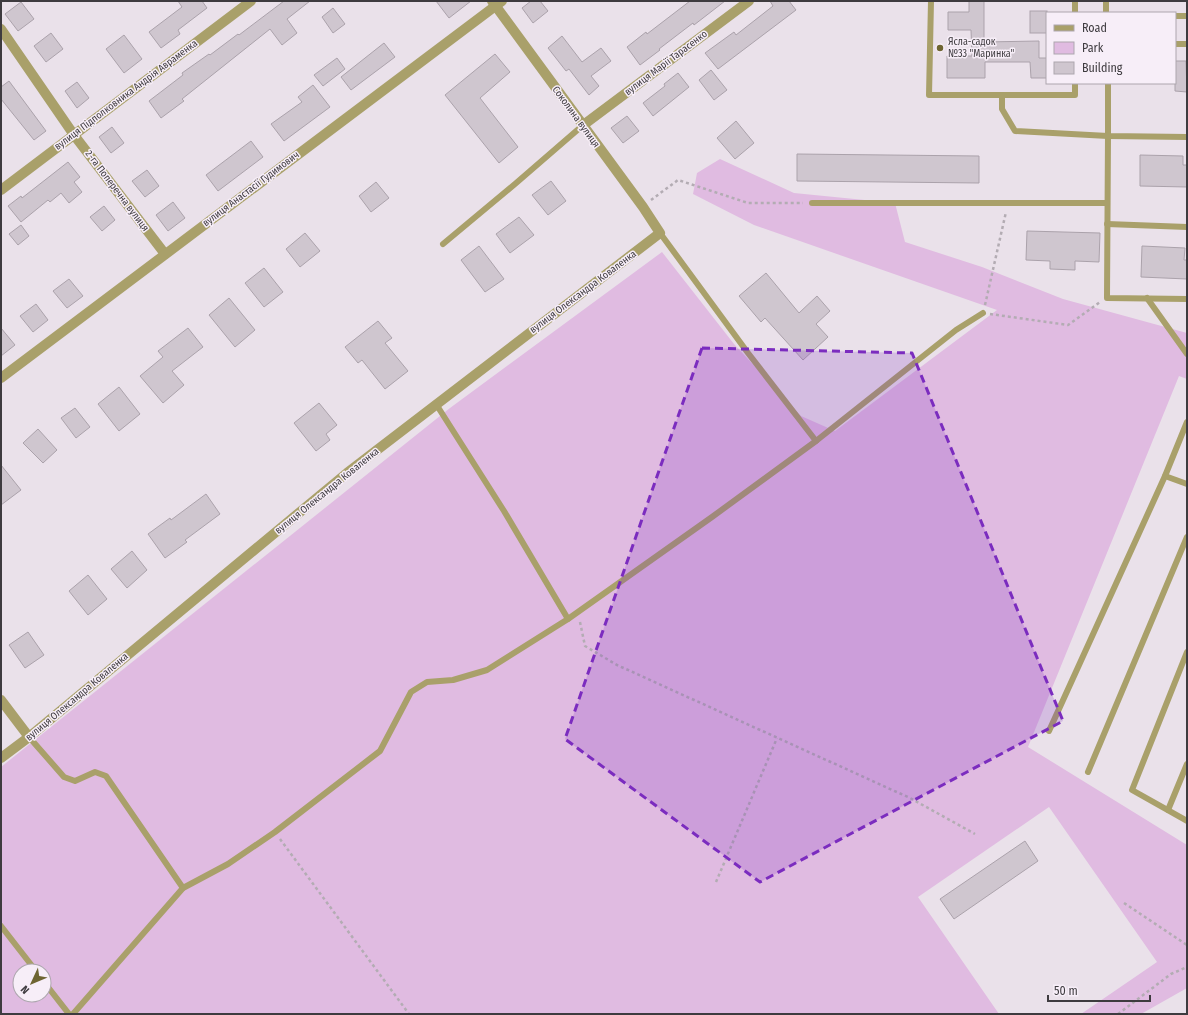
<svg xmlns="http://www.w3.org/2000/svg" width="1188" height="1015" font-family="'Fira Sans Condensed',sans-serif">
	<rect width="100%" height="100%" fill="#eae1ea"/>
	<path fill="#e0bbe1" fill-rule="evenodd" d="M720,159L794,193L895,203L905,242L982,267L1063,299L1187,333V379L1179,376L1028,747L1187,845V988L1141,1014H1081L1157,962L1049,807L918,897L999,1014H1V767L450,408L662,252L734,344L801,416L835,431L997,310L754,225L693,194L697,173ZM20,971H44V995H20Z"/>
	<g fill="#cfc6cf" stroke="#aba2ab">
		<polygon points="178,1 202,1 207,8 178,30 180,34 161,48 149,32 182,7"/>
		<polygon points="284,1 310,1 287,19 297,33 282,45 270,29 182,99 184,101 161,118 149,101 183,75 182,73 209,54 210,55 238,34 239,35"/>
		<polygon points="436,1 471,1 449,18"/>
		<polygon points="531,1 540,1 548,11 533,23 522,8"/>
		<polygon points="690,1 725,1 694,25 693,23 659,49 660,50 640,65 627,47 646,32 647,34"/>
		<polygon points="770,1 789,1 796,10 718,69 705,53 734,32 736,35 773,6"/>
		<polygon points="969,1 984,1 984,42 1039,41 1039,58 1047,58 1047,78 1031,78 1030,62 985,62 985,78 947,78 947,56 972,56 971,30 948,30 948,12 969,12"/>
		<polygon points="21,2 34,19 18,31 5,14"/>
		<polygon points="333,8 345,24 333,33 322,17"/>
		<rect x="1030" y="11" width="17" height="22"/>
		<polygon points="51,33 63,49 46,62 34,46"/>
		<polygon points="124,35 142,59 124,73 106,49"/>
		<polygon points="562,36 582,62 601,48 611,61 591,76 599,86 589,95 569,69 566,71 548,48"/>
		<polygon points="384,43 395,57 351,90 341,77"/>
		<polygon points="495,54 510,72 480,98 518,147 499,163 445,95"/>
		<polygon points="337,58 345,69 323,86 314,75"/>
		<polygon points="1175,61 1186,61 1187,92 1175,91"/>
		<polygon points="711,70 727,90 714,100 699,80"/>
		<polygon points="678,73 689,87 653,116 643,103 665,86 664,84"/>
		<polygon points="9,81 46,131 34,140 1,99 1,87"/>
		<polygon points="77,82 89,98 77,108 65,91"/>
		<polygon points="313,85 330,107 284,141 271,124 302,102 298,97"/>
		<polygon points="627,116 639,131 623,143 611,128"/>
		<polygon points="736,121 754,143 735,159 717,138"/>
		<polygon points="112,127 124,143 111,153 99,137"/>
		<polygon points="251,141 263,157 218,191 206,175"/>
		<polygon points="797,154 979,156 979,183 797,181"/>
		<polygon points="1140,155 1183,156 1183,165 1187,165 1187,187 1140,186"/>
		<polygon points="68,162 80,177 74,182 82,192 69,203 61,193 50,202 48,200 21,222 8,206 21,196 22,198"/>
		<polygon points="147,170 159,186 145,197 132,181"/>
		<polygon points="551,181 566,201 548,215 532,195"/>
		<polygon points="376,182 389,198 371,212 359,196"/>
		<polygon points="173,202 185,218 168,231 156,215"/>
		<polygon points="104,206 115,220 102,231 90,217"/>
		<polygon points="519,217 534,235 510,253 496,234"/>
		<polygon points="21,225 29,236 18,245 9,234"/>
		<polygon points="1027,231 1100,233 1099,262 1075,261 1075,270 1050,269 1050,261 1026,260"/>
		<polygon points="305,233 320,251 300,267 286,249"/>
		<polygon points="479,246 504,279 485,292 461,260"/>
		<polygon points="1142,246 1185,248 1184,260 1187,260 1187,279 1141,277"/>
		<polygon points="264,268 283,292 264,307 245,283"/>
		<polygon points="766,273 799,313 817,296 830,311 816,324 828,337 803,360 765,318 761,322 739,296"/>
		<polygon points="69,279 83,296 67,308 53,291"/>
		<polygon points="229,298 255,330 235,347 209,315"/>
		<polygon points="36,304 48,320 33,332 20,316"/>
		<polygon points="378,321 392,338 385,343 408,371 385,389 362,360 358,363 345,347"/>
		<polygon points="1,328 15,345 1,356"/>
		<polygon points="188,328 203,347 172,371 184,385 163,403 140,376 163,357 158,351"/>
		<polygon points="119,387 140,414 119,431 98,404"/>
		<polygon points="319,403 337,425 326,434 330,440 316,451 294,423"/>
		<polygon points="75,408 90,427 76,438 61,418"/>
		<polygon points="38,429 57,450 43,463 23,443"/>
		<polygon points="1,465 21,490 1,505"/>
		<polygon points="206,494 220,514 185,540 187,542 165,558 148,534 170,518 171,520"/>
		<polygon points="132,551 147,570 127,588 111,569"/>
		<polygon points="88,575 107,599 88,615 69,591"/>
		<polygon points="28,632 44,655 25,668 9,645"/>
		<polygon points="1025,841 1038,861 954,919 940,899"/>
	</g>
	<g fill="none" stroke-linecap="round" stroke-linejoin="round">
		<g stroke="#b3acb3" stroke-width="2.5" stroke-dasharray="3 3" stroke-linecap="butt">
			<polyline points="651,200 678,180 748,203 803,203"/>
			<polyline points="985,305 1006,212"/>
			<polyline points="990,314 1068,325 1100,302"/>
			<polyline points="580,622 585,646 617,665 910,798 975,834"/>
			<polyline points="280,839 409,1014"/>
			<polyline points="716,882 777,738"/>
			<polyline points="1124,903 1187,945"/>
			<polyline points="1118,1014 1171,974 1187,967"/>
		</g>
		<g stroke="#a9a06a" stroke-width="6">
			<polyline points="931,1 929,95 1075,95 1075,83"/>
			<polyline points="1075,1 1075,13"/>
			<polyline points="1106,1 1106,13"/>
			<polyline points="1175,16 1187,16"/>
			<polyline points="1175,44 1187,44"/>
			<polyline points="1108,83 1108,136 1107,298 1187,299"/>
			<polyline points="1002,95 1002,109 1015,131 1108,136 1187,137"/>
			<polyline points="812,203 1107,203"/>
			<polyline points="1107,224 1187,227"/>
			<polyline points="660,233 748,353 816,441"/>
			<polyline points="443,244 515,184 582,126"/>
			<polyline points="1147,298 1187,354"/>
			<polyline points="436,404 504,511 568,619"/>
			<polyline points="1165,476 1187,484"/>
			<polyline points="1187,652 1132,790 1187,821"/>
			<polyline points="1049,731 1165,476 1187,422"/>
			<polyline points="29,737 64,777 75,781 95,772 106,776 183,888"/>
			<polyline points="1088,772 1187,537"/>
			<polyline points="1168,810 1187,764"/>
			<polyline points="1,926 36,971"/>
			<polyline points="44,982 69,1014"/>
			<polyline points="73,1014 183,888 228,864 275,832 380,751 411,692 427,682 453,680 487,670 568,619 712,517 816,441 956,330 983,313"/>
		</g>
		<g stroke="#a9a06a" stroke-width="10">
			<polyline points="1,29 74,135 165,254"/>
			<polyline points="582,126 749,1"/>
			<polyline points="1,190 251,1"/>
			<polyline points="1,378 502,1"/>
			<polyline points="1,700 29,737"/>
			<polyline points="1,758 29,737 347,473 660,233 643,207 492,1"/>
		</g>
	</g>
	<path fill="#7b2cbf" fill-opacity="0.2" stroke="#7b2cbf" stroke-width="3" stroke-dasharray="8 5" stroke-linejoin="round" d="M702,348L912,353L1063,721L760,882L565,739Z"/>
	<circle fill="#6e6532" stroke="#f7eef8" stroke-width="1.5" cx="940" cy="48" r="4"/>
	<g text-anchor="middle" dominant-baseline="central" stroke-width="3" stroke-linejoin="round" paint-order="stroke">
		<g font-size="10" fill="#3e3b3f" stroke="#f7eef8" text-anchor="start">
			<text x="948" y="42">Ясла-садок<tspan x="948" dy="12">№33 "Маринка"</tspan></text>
		</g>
		<g font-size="10" fill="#3e3b3f" stroke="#f7eef8">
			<text transform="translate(666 63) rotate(-37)">вулиця Марії Тарасенко</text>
			<text transform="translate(126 95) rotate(-37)">вулиця Підполковника Андрія Авраменка</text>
			<text transform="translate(576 117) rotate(54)">Соколина вулиця</text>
			<text transform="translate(251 189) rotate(-37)">вулиця Анастасії Гудимович</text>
			<text transform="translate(117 191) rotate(53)">2-га Поперечна вулиця</text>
			<text transform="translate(583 292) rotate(-37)">вулиця Олександра Коваленка</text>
			<text transform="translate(327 491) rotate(-39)">вулиця Олександра Коваленка</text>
			<text transform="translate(77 697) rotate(-40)">вулиця Олександра Коваленка</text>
		</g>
	</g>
	<rect width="1188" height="1015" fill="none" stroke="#3e3b3f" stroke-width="4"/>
	<rect x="1046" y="12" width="130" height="72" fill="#f7eef8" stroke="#ada6ae"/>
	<rect x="1054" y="25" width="20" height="6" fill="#a9a06a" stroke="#ada6ae"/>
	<text x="1082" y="32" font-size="12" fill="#3e3b3f">Road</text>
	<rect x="1054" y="42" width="20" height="12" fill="#e0bbe1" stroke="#ada6ae"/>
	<text x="1082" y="52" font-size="12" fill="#3e3b3f">Park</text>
	<rect x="1054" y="62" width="20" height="12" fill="#cfc6cf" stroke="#ada6ae"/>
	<text x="1082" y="72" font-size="12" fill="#3e3b3f">Building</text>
	<g transform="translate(32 983) rotate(226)"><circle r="19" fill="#f7eef8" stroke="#ada6ae"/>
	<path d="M0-3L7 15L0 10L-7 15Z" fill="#6e6532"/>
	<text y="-6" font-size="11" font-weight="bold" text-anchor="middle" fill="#3e3b3f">N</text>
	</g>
	<path d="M1048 995v6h102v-6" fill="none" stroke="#3e3b3f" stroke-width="2"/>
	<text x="1054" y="995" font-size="12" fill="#3e3b3f" stroke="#f7eef8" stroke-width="3" paint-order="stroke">50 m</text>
</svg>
